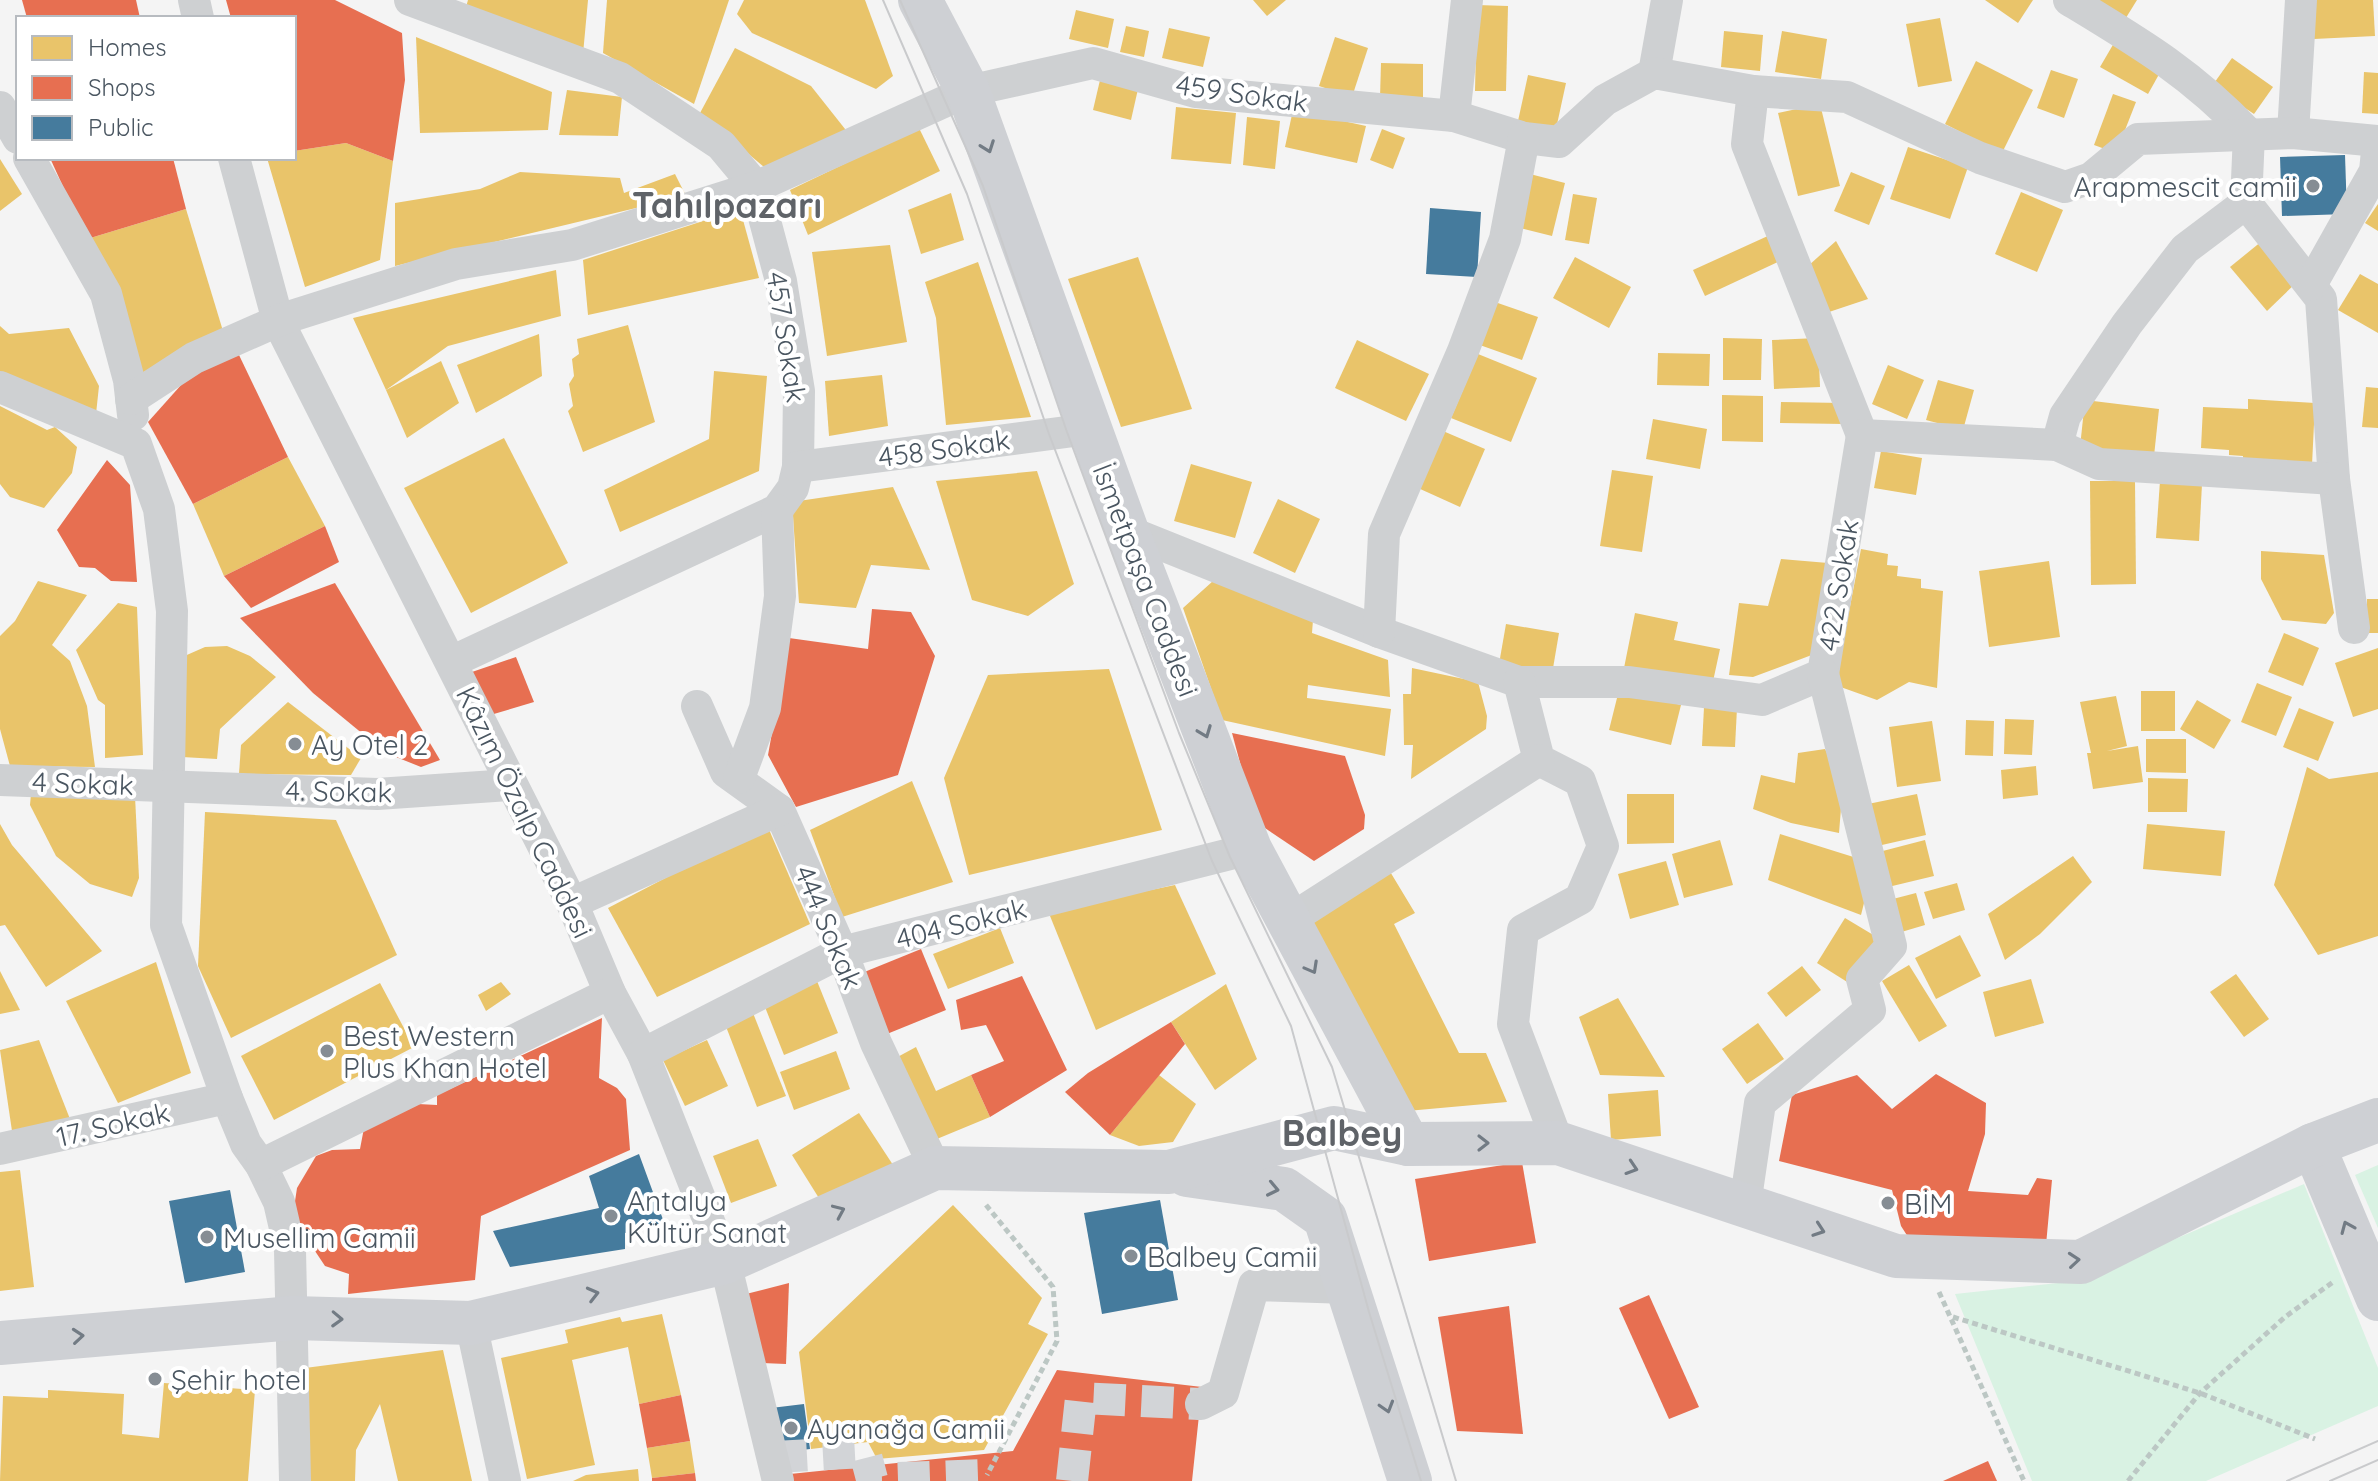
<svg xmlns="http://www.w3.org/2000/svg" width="2378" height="1481" font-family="Quicksand,sans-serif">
	<rect width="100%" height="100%" fill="#f4f4f4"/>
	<g fill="#d9f2e3">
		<polygon points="2378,1165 2378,1228 2355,1175"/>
		<polygon points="2304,1184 2378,1368 2378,1406 2206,1481 2032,1481 1955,1294 2077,1281"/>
	</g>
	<g fill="#e9c46a">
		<polygon points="468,0 588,0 583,54 464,14"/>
		<polygon points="607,0 729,0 694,104 603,53"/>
		<polygon points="744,0 865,0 893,76 876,89 752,33 737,14"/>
		<polygon points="1253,0 1286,0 1267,16"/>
		<polygon points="1985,0 2033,0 2018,23"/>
		<polygon points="2089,0 2137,0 2124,21"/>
		<polygon points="2312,0 2373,0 2375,36 2314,39"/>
		<polygon points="1477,5 1508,6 1506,91 1475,91"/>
		<polygon points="1076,10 1114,19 1108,48 1069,39"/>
		<polygon points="1940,18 1952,81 1918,87 1906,24"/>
		<polygon points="1126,26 1149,31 1144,57 1120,52"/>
		<polygon points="1169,28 1210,37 1203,67 1162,58"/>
		<polygon points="1724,31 1763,35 1760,71 1721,67"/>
		<polygon points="1782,31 1827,39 1821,79 1775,72"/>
		<polygon points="416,37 552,92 548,130 420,133"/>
		<polygon points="1335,37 1368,48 1352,97 1319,86"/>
		<polygon points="2114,43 2162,69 2148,94 2100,67"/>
		<polygon points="735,48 811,86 849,134 764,167 700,113"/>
		<polygon points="2232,58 2273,87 2254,114 2212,86"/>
		<polygon points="1976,61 2033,90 2002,153 1945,124"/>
		<polygon points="1381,63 1423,64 1423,99 1380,98"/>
		<polygon points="2051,70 2078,79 2064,118 2037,108"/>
		<polygon points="2364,72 2378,73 2378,114 2362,113"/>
		<polygon points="1528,75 1566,83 1556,129 1518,121"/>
		<polygon points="1100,80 1138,89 1131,120 1093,110"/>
		<polygon points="567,90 622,97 618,136 559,135"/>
		<polygon points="2113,94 2136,102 2116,153 2094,145"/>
		<polygon points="1820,104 1840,186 1798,196 1778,113"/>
		<polygon points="1176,107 1236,113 1231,164 1171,159"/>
		<polygon points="1293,110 1366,126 1357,163 1285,147"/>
		<polygon points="1247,117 1280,121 1275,169 1243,165"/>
		<polygon points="919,128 940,171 808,235 790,190"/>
		<polygon points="1382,129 1405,138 1393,169 1370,160"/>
		<polygon points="346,143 393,161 380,260 305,287 267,158 294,158 294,151"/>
		<polygon points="1908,147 1968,167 1950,219 1890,199"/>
		<polygon points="0,159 22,194 0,211"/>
		<polygon points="520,172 620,178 624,193 675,174 686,196 395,266 395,203 480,189"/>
		<polygon points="1851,172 1885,186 1869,225 1834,211"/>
		<polygon points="1526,173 1565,183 1552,236 1512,226"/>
		<polygon points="2021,192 2063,210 2037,272 1995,254"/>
		<polygon points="951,193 964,240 921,254 908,210"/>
		<polygon points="1573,194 1597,198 1589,244 1565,240"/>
		<polygon points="2378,204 2378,231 2365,223"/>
		<polygon points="186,209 223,331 138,375 87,239"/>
		<polygon points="740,209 759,278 588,315 583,260"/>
		<polygon points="1770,235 1782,260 1705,296 1693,270"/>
		<polygon points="1836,241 1868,299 1826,313 1808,266"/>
		<polygon points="2262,241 2298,281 2267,311 2230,267"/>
		<polygon points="890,245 907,342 827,356 812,252"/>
		<polygon points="1138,257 1192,409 1121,427 1068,279"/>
		<polygon points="1575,257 1631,287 1609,328 1553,298"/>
		<polygon points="978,262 1031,417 946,425 936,318 925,282"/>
		<polygon points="556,270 561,316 448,346 386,390 353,318"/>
		<polygon points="2360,274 2378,284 2378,333 2338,310"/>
		<polygon points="1492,301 1538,317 1522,360 1477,344"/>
		<polygon points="628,325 655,422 583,452 568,411 573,406 569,384 574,376 572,359 579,354 577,339"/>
		<polygon points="0,326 9,334 69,328 99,386 96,414 0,376"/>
		<polygon points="539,334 542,376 476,413 457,365"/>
		<polygon points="1723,338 1762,339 1761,380 1723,380"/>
		<polygon points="1818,338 1820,387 1774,389 1772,340"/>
		<polygon points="1357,340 1429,374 1406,421 1335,388"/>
		<polygon points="1658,353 1710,354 1709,386 1657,385"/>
		<polygon points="1478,354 1537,378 1511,442 1451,418"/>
		<polygon points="441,361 459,403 407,438 386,390"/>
		<polygon points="1888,365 1924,380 1907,419 1872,404"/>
		<polygon points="714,371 767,376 759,471 620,532 604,490 709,439"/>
		<polygon points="882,375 888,426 829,436 825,381"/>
		<polygon points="1938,380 1974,390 1963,430 1926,420"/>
		<polygon points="2366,387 2378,388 2378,428 2362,427"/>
		<polygon points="1722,395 1763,396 1763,442 1722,441"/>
		<polygon points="2248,399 2315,403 2312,465 2243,462 2243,456 2229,455 2229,450 2201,448 2203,407 2248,409"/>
		<polygon points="2085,400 2159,409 2154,456 2080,447"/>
		<polygon points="1781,402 1844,403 1844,424 1780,423"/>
		<polygon points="0,406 47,430 55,427 77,447 72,473 44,508 10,497 0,484"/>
		<polygon points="1653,419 1707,429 1700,469 1646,459"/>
		<polygon points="1443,431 1485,449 1460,507 1418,488"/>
		<polygon points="504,438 568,563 471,613 404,488"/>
		<polygon points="1881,451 1922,458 1916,495 1874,488"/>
		<polygon points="288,457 325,526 224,576 193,504"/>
		<polygon points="1191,464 1252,482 1235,538 1174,521"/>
		<polygon points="1612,470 1653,476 1642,552 1600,546"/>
		<polygon points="1037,471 1074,584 1028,616 972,600 936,481"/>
		<polygon points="2090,481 2135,481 2136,584 2091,585"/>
		<polygon points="2160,481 2202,484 2199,541 2156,538"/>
		<polygon points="893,487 930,570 871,565 856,608 799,603 792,502"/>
		<polygon points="1278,499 1320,519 1295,573 1253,553"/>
		<polygon points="1861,549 1888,554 1887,565 1898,566 1897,576 1921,579 1921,588 1943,591 1937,688 1909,682 1877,700 1835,685"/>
		<polygon points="2261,551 2324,555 2334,613 2326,624 2282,620 2261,579"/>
		<polygon points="1781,559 1828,563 1817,653 1753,677 1729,675 1739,603 1768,606"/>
		<polygon points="2049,561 2060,637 1989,647 1979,571"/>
		<polygon points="38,581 87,595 52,645 70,661 87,706 95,767 10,766 0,729 0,636 15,621"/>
		<polygon points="1213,581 1313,620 1312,633 1388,660 1390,697 1308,685 1307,698 1391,709 1385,756 1222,720 1183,608"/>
		<rect x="2367" y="599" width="11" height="34"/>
		<polygon points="118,603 137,607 143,755 105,758 105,705 98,700 76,650"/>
		<polygon points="1635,613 1678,622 1674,640 1720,649 1712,686 1624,668"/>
		<polygon points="1506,624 1559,633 1552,674 1499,664"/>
		<polygon points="2284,633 2319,648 2303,686 2268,672"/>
		<polygon points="227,646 250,656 276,677 220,729 217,759 182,757 180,658 205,647"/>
		<polygon points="2378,648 2378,709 2353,717 2335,663"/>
		<polygon points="1412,668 1478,682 1487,716 1486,729 1411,779 1413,745 1404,745 1403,694 1411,694"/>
		<polygon points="1109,669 1162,830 969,875 944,778 988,675"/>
		<polygon points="2257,683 2292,697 2276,736 2241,722"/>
		<polygon points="1619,690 1681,705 1671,745 1609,730"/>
		<rect x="2141" y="691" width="34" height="40"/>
		<polygon points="2116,696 2127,746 2107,751 2138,746 2143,782 2093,789 2087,753 2091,753 2080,702"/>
		<polygon points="2197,700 2231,720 2214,749 2180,729"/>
		<polygon points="288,702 361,758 351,775 239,774 241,745"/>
		<polygon points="1704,707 1737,708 1735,747 1702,746"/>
		<polygon points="2299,708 2334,722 2318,761 2283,747"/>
		<polygon points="2005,719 2034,720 2032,755 2004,754"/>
		<polygon points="1966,720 1994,721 1993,756 1965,755"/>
		<polygon points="1932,721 1941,781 1897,787 1889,727"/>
		<polygon points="2146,739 2186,739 2186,773 2146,772"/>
		<polygon points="1825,749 1843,784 1839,833 1791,823 1753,809 1761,775 1795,783 1798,753"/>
		<polygon points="2036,766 2038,795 2003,799 2001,770"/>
		<polygon points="2307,767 2329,779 2378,772 2378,936 2318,955 2274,885"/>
		<polygon points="2148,778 2188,779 2187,812 2148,812"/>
		<polygon points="912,781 953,882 842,917 810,830"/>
		<polygon points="31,794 135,796 139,878 132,897 90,884 56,856 30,805"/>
		<polygon points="1627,794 1674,794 1674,843 1627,844"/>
		<polygon points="1917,794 1926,835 1873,847 1863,805"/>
		<polygon points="205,812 336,820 397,955 231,1038 198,966"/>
		<polygon points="0,824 12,845 102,951 46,987 5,925 0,926"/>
		<polygon points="2147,824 2225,831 2221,876 2143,869"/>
		<polygon points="767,825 810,924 657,997 608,908"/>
		<polygon points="1780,834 1863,860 1869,883 1861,915 1768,880"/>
		<polygon points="1720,840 1733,885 1684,898 1672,854"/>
		<polygon points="1925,840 1934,876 1884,888 1875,853"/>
		<polygon points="2073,856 2092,882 2040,934 2005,960 1988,914"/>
		<polygon points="1383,860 1415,913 1394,924 1459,1053 1486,1053 1507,1102 1407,1111 1307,916"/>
		<polygon points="1666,861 1679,905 1630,919 1618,874"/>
		<polygon points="1957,883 1965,910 1933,919 1924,892"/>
		<polygon points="1175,885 1216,974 1096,1030 1048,911"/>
		<polygon points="1916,893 1925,925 1898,933 1889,900"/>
		<polygon points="1845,918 1880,939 1852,985 1817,963"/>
		<polygon points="1000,928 1014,963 948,989 933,954"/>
		<polygon points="1960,935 1981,976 1936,999 1915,958"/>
		<polygon points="156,962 191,1073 118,1103 66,1001"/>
		<polygon points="1909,965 1947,1026 1919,1042 1882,981"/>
		<polygon points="1802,966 1821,990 1786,1017 1767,993"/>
		<polygon points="0,971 20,1010 0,1014"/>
		<polygon points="2236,974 2269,1019 2244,1037 2210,992"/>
		<polygon points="2031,979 2044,1023 1995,1037 1983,992"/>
		<polygon points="817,981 838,1033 784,1055 763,1002"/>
		<polygon points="501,982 511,994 486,1011 478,995"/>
		<polygon points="380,983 414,1047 274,1120 241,1056"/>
		<polygon points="1226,984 1257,1059 1215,1090 1171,1022"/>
		<polygon points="1618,998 1665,1077 1600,1075 1579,1017"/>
		<polygon points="753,1013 786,1096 757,1107 725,1024"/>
		<polygon points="1758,1023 1784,1059 1747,1084 1722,1049"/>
		<polygon points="39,1040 70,1119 12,1131 0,1050"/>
		<polygon points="707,1040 728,1086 685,1106 663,1060"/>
		<polygon points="916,1047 936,1091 971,1075 990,1117 932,1141 892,1060"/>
		<polygon points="836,1051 850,1089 794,1110 780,1072"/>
		<polygon points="1159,1075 1196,1104 1173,1142 1139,1146 1110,1135"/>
		<polygon points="1658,1090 1661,1136 1611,1140 1608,1094"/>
		<polygon points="859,1113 895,1168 827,1211 792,1155"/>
		<polygon points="758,1139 777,1186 731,1203 713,1156"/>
		<polygon points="20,1170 34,1287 0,1291 0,1172"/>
		<polygon points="953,1205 1042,1298 1028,1324 1048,1334 984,1450 877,1459 868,1442 811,1449 799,1352"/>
		<polygon points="662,1314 681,1395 639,1404 628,1347 572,1360 595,1465 527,1479 501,1358 568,1343 565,1330 620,1317 622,1322"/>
		<polygon points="443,1350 472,1481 398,1481 380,1404 356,1450 355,1481 307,1481 305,1368"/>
		<polygon points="164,1383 255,1390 248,1481 0,1481 3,1396 48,1398 48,1390 124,1394 122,1434 159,1438"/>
		<polygon points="690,1441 695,1473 652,1478 647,1448"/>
		<polygon points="638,1469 639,1481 573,1481 586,1475"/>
	</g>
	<g fill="#e76f51">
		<polygon points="22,0 136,0 140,18 27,18"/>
		<polygon points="226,0 335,0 402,33 405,80 393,161 346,143 294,151 294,18 231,18"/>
		<polygon points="50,158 173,158 186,209 87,239"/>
		<polygon points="239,355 288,457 193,504 148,422 190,375"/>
		<polygon points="107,460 130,485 137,582 111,581 95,568 79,567 57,530"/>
		<polygon points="325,526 339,562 251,608 224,576"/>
		<polygon points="335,583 440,760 421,767 386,753 313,693 240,618"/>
		<polygon points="872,609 911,612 935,656 898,775 796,807 768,755 789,638 868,649"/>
		<polygon points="516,657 534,702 487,716 469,673"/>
		<polygon points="1232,733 1345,756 1365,815 1364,829 1314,861 1256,822"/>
		<polygon points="921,949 946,1010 882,1036 857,975"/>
		<polygon points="1022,976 1067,1070 990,1117 971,1075 1004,1061 986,1025 961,1030 956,1000"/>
		<polygon points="602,1018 599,1078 617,1088 626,1099 630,1150 481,1216 475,1280 348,1294 349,1274 325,1266 299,1227 294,1208 297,1188 316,1156 332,1150 360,1149 364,1128 418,1104 437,1105 437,1095"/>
		<polygon points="1171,1022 1185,1044 1110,1135 1065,1092 1088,1073"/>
		<polygon points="1936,1074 1986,1103 1985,1134 1968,1191 2028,1195 2037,1178 2052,1180 2046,1245 1910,1240 1901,1226 1892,1190 1779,1161 1792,1095 1857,1075 1892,1109"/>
		<polygon points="1522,1162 1536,1243 1429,1261 1415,1179"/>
		<polygon points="789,1283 786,1364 760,1363 742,1295"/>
		<polygon points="1649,1295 1699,1407 1669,1419 1619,1308"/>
		<polygon points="1509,1306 1523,1434 1457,1431 1438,1317"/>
		<polygon points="1057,1370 1202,1387 1192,1481 791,1481 790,1474 1013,1451"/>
		<polygon points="681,1395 690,1441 647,1448 639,1404"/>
		<polygon points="1988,1461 1997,1481 1943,1481"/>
		<polygon points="695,1473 696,1481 652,1481 652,1478"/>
	</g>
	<g fill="#457b9d">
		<polygon points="2345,155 2347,214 2282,216 2280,157"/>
		<polygon points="1430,208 1481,212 1477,277 1426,274"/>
		<polygon points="639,1154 665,1225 625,1233 625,1249 510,1267 493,1231 599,1208 589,1176"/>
		<polygon points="230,1190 245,1272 185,1283 169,1201"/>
		<polygon points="1160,1200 1178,1300 1102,1314 1084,1213"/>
		<polygon points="804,1404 810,1449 777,1453 771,1408"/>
	</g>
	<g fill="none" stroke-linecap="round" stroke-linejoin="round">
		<g stroke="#d2d4d7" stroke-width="32" stroke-dasharray="32 16" stroke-linecap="butt">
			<polyline points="775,1457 865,1452 872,1479 987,1475 988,1481"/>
			<polyline points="1072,1481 1081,1398 1201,1404"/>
		</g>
		<g stroke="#bcc7c4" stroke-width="5" stroke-dasharray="6 4" stroke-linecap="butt">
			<polyline points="986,1205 1053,1287 1057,1341 987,1475"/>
			<polyline points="1939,1292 2024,1481"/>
			<polyline points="1953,1317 2200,1393 2315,1439"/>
			<polyline points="2128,1481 2200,1393 2285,1317 2333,1282"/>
		</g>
		<g stroke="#ced0d2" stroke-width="32">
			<polyline points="194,0 198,18"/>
			<polyline points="410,0 620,78 721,145 756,187 781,281 799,391 798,467 793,488 777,510 451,662"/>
			<path d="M2069,0C2140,43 2191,73 2249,134L2246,203L2321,299L2334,479L2354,628"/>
			<polyline points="1654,73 1667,0"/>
			<polyline points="1753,91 1747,144 1862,435"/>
			<polyline points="0,107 18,138"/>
			<polyline points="1454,116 1467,0"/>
			<polyline points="2293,133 2301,0"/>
			<polyline points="29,158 106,294 129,380 133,415"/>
			<polyline points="234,158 278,321 572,903 610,993 643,1054 725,1262 778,1481"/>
			<polyline points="2311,285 2375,171 2378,141"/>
			<polyline points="0,387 136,444 159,509 172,611 166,925 227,1098 246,1144 261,1165 279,1202 290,1250 295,1481"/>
			<polyline points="131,399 194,358 282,319 456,264 572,245 756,187 968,91 1093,63 1196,92 1454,116 1524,138 1559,142 1605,100 1654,73 1753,91 1847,97 1980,158 2065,187 2091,178 2138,139 2293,133 2378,141"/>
			<polyline points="2057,445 2065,416 2127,324 2185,249 2246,203"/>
			<polyline points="798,467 1089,429"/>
			<polyline points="1127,531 1379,632 1519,682 1629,682 1762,700 1823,674 1862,435 2057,445 2099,464 2334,479"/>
			<polyline points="1379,632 1384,534 1463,351 1505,239 1524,138"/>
			<polyline points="1519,682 1539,760 1580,781 1603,846 1580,899 1523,930 1513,1024 1558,1143"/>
			<polyline points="697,706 726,772 779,810 842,952 876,1043 935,1168"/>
			<polyline points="739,778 765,708 780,596 777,510"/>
			<polyline points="0,780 377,794 510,785"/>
			<polyline points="572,903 779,810"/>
			<polyline points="1286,922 1539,760"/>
			<polyline points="643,1054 842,952 1250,849"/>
			<polyline points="0,1149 227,1098"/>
			<polyline points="261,1165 610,993"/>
			<polyline points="1745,1205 1760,1103 1870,1010 1862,979 1891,946 1823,674"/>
			<polyline points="471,1323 505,1481"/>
			<polyline points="1201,1404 1223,1393 1254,1285 1349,1288"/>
		</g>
		<g stroke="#ced0d4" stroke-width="44">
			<polyline points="920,0 968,91 1127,531 1250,849 1408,1144"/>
			<polyline points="2313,1145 2378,1299"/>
			<polyline points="1187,1175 1284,1189 1325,1218 1410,1481"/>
			<polyline points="0,1343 293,1318 471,1323 725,1262 935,1168 1169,1172 1334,1128 1408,1144 1558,1143 1896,1256 2081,1262 2313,1145 2378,1120"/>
		</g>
		<g stroke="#c9cacc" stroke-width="2">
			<polyline points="883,0 967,194 1049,434 1212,861 1291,1026 1369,1312 1421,1481"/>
			<polyline points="900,0 983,186 1067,432 1179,733 1230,857 1332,1067 1456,1481"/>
			<polyline points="2287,1481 2378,1441"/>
			<polyline points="2330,1481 2378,1460"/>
		</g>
	</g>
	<defs><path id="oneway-chevron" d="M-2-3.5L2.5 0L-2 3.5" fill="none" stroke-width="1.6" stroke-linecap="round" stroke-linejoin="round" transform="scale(2)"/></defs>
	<g stroke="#727b84">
		<use href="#oneway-chevron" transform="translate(988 147) rotate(70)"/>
		<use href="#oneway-chevron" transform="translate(1205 732) rotate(69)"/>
		<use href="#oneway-chevron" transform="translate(1312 968) rotate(61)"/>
		<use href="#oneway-chevron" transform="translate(1483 1143)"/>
		<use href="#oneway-chevron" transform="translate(1632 1168) rotate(18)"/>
		<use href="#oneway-chevron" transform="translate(1273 1189) rotate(12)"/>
		<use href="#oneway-chevron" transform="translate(839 1211) rotate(-24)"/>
		<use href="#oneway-chevron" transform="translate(2347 1227) rotate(-113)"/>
		<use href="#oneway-chevron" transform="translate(1819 1230) rotate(19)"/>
		<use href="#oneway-chevron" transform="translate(2074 1260) rotate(-5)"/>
		<use href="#oneway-chevron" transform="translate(593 1294) rotate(-14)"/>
		<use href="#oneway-chevron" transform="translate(337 1319) rotate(2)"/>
		<use href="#oneway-chevron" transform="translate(78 1336) rotate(-5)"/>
		<use href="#oneway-chevron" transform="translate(1387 1407) rotate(73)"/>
	</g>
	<g fill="#868d94" stroke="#fff" stroke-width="3">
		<circle cx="2313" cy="186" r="8"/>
		<circle cx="295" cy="744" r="8"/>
		<circle cx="327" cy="1051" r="8"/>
		<circle cx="1888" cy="1203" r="8"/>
		<circle cx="611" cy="1216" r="8"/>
		<circle cx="207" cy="1237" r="8"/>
		<circle cx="1131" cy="1256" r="8"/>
		<circle cx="155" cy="1379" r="8"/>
		<circle cx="791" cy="1428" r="8"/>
	</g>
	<g text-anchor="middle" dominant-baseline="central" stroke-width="8" stroke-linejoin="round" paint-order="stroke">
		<g font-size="28" fill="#4a5661" stroke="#fff">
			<text transform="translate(1242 93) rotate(8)">459 Sokak</text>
			<text transform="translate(787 337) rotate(81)">457 Sokak</text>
			<text transform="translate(944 448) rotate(-8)">458 Sokak</text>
			<text transform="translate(1146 580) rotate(69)">İsmetpaşa Caddesi</text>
			<text transform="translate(1838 585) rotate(-81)">422 Sokak</text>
			<text transform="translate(83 783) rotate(2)">4 Sokak</text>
			<text transform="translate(339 791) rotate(1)">4. Sokak</text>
			<text transform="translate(525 812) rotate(64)">Kâzım Özalp Caddesi</text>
			<text transform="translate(961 923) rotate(-14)">404 Sokak</text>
			<text transform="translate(829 927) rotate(67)">444 Sokak</text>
			<text transform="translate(113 1124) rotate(-13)">17. Sokak</text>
		</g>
		<g font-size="28" fill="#4a5661" stroke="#fff" text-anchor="start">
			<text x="2297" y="186" text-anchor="end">Arapmescit camii</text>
			<text x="311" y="744">Ay Otel 2</text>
			<text x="343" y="1035">Best Western<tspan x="343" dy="32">Plus Khan Hotel</tspan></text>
			<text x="627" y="1200">Antalya<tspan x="627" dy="32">Kültür Sanat</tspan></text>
			<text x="1904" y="1203">BİM</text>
			<text x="223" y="1237">Musellim Camii</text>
			<text x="1147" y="1256">Balbey Camii</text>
			<text x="171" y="1379">Şehir hotel</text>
			<text x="807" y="1428">Ayanağa Camii</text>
		</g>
		<g font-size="36" font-weight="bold" fill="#5f6368" stroke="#fff">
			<text x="727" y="204">Tahılpazarı</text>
			<text x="1342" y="1132">Balbey</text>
		</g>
	</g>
	<rect x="16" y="16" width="280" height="144" fill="#ffffff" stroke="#b7bbc0" stroke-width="2"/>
	<rect x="32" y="36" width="40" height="24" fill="#e9c46a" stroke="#b7bbc0" stroke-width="2"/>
	<text x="88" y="56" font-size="24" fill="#4a5661">Homes</text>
	<rect x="32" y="76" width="40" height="24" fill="#e76f51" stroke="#b7bbc0" stroke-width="2"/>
	<text x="88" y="96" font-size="24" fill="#4a5661">Shops</text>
	<rect x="32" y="116" width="40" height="24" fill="#457b9d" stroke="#b7bbc0" stroke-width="2"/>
	<text x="88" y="136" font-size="24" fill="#4a5661">Public</text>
</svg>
